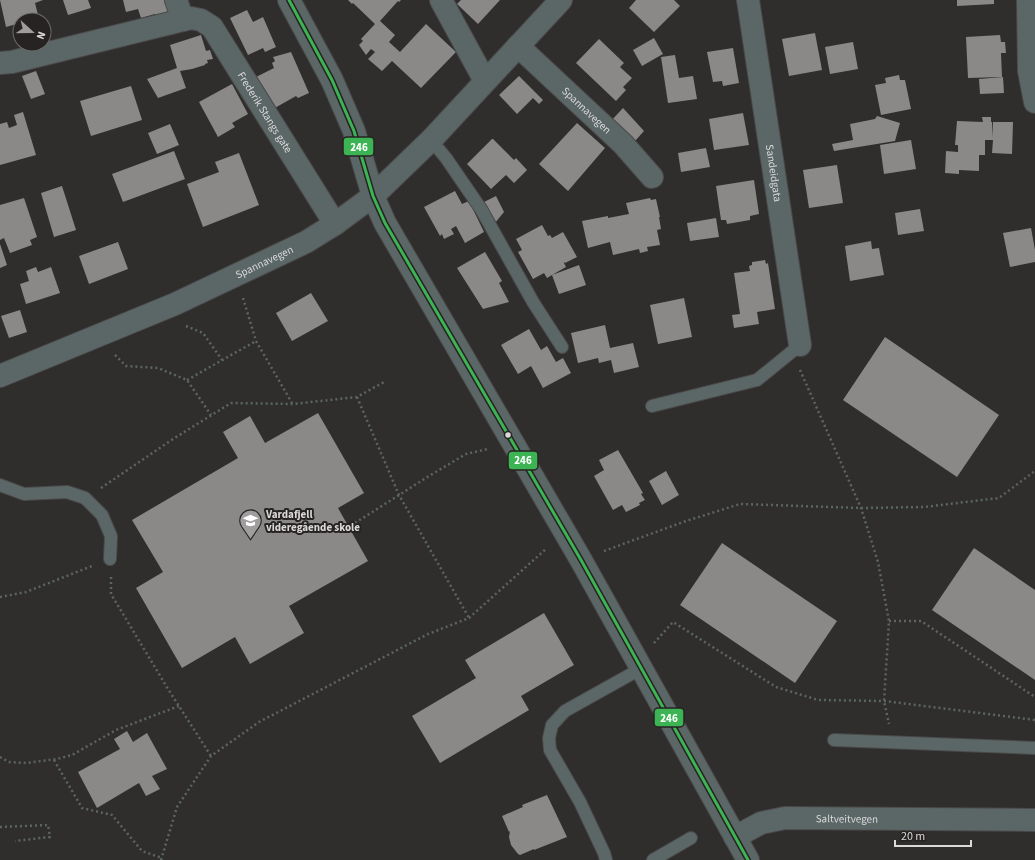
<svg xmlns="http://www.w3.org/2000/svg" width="1035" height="860" font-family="'Source Sans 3',sans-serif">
	<rect width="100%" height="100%" fill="#2f2e2d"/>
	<g fill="#8a8988">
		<polygon points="0,0 43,0 35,3 39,19 20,20 20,23 6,27"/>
		<polygon points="63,0 88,0 91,8 68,15"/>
		<polygon points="123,0 167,0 170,10 167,11 168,15 156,18 155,14 141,18 138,9 126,12"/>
		<polygon points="348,0 401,0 399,2 398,1 380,21 395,35 389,42 400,52 426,24 456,52 421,88 392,61 382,71 368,59 375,52 371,49 366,55 359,45 363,41 361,39 375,24 353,3 352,4"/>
		<polygon points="461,0 500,0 478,24 457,4"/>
		<polygon points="636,0 674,0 680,6 654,32 629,8"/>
		<polygon points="957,0 994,0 994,4 957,6"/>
		<polygon points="247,10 253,22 263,17 276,47 265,52 263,48 248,55 230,18"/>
		<polygon points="815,33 822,70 789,76 782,39"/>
		<polygon points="201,35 206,51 210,50 213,59 207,60 208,63 205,64 205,65 192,69 180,71 186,88 158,98 147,79 177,68 170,45"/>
		<polygon points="1000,35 1001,42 1005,42 1006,53 1001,53 1002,77 968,78 966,37"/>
		<polygon points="654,38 663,54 642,66 633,50"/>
		<polygon points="599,39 624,63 620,67 632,78 623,87 626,90 616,101 576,63"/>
		<polygon points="853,42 858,69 830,74 825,47"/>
		<polygon points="733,48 739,83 723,86 722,81 713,82 707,52"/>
		<polygon points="291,52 309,93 298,98 296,96 273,109 256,77 274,68 272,63 275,61 273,57"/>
		<polygon points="675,55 679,78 693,76 697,99 668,103 661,57"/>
		<polygon points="36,71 45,94 31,99 22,76"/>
		<polygon points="899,75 900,80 905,80 911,109 881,115 875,85 886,83 885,78"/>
		<polygon points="519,76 543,100 539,104 533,98 517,114 499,95"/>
		<polygon points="1003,77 1004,93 980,94 979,79"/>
		<polygon points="232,84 248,114 232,123 235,127 218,137 199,102"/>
		<polygon points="131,86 142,120 91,136 80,101"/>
		<polygon points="623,108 644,131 635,141 611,121"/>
		<polygon points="23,112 36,155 0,165 0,124 7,122 9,128 17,125 14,115"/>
		<polygon points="743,113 749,145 714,150 709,119"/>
		<polygon points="877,116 900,123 895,141 834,151 832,144 853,140 850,124 875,119"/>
		<polygon points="982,117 991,117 991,122 992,122 992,138 993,122 1013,122 1012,154 992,153 993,140 985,140 985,155 979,155 979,171 959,170 959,174 945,173 946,151 958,152 958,145 955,145 957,121 983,122"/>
		<polygon points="577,123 605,148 568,191 539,164"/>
		<polygon points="170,124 179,145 157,154 148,133"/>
		<polygon points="492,139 493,139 514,160 516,158 527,170 514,183 506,175 491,189 467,164"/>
		<polygon points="911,140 916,169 884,174 880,145"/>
		<polygon points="706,148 710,167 681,172 678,153"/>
		<polygon points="174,151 185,179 123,202 112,174"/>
		<polygon points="239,153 259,205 203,227 187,184 219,172 215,162"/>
		<polygon points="837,165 843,203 809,208 803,170"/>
		<polygon points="754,180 759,214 750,216 750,220 727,224 726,220 721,220 716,186"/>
		<polygon points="62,186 76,230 54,237 41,193"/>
		<polygon points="455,191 462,204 469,201 484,232 465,243 456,226 451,229 454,234 444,239 442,234 440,236 424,207"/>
		<polygon points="496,196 504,212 495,223 484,202"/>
		<polygon points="24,198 37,237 30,240 32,245 10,253 4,238 0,240 0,205"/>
		<polygon points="650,198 651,200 656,199 660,217 659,217 661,229 657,230 660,245 647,247 648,251 640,253 639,249 613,255 610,242 588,248 582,221 608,216 608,218 629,214 626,203"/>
		<polygon points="920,209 924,231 898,235 895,213"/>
		<polygon points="716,218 719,237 690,241 687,223"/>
		<polygon points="542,225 548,236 550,235 552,238 563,232 577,257 565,263 565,262 564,263 566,267 552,275 579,265 586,285 559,294 552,275 547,278 544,273 533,279 518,252 522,250 516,239"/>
		<polygon points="1031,228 1035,250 1035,262 1010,267 1003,233"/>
		<polygon points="871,241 872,249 879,248 884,275 850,281 845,246"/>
		<polygon points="118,242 128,269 89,284 79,256"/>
		<polygon points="0,244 7,265 0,268"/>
		<polygon points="485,252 502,281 499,283 509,302 483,309 457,268"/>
		<polygon points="765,260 766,264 768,263 775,309 757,312 759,324 734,328 732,315 740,314 734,273 750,271 749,266 752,265 752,262"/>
		<polygon points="36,267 38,272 51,267 60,293 26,304 20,284 29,281 26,271"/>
		<polygon points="311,293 328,321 292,341 276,313"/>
		<polygon points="684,298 692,337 658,344 650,305"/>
		<polygon points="20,310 27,332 9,338 1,316"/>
		<polygon points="605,325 610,348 633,343 639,367 614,373 611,360 599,363 598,358 578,363 571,333"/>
		<polygon points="529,329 541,350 547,346 556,362 563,358 571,373 543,388 531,366 518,374 501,345"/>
		<polygon points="885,337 999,415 957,477 843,400"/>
		<polygon points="318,413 364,493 338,508 368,561 289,606 304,633 250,664 235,637 182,668 136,588 163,572 132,520 238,458 223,432 250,416 265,443"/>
		<polygon points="618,450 643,493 641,494 645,500 639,503 640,505 626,512 622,505 613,510 594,476 604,470 599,460"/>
		<polygon points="666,471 679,495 662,505 649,481"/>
		<polygon points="722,543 837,621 795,683 680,605"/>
		<polygon points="974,548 1035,590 1035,680 932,610"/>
		<polygon points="544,613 574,665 521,696 529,710 440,763 412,716 476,678 465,660"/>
		<polygon points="127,731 133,742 147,733 167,769 152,776 160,789 146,796 139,783 97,808 78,772 120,749 114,739"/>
		<polygon points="547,795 567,837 534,850 534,849 520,855 518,854 511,845 509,837 510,831 509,832 502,816 523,807 522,805"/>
	</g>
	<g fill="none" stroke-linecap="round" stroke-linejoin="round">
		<defs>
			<g id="service">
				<polyline points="431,140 446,158 481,209 533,302 562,347"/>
				<polyline points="652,406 757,380 800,345"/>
				<polyline points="0,485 24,494 67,492 85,498 102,515 111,536 110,559"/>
				<polyline points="834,740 1035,748"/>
				<polyline points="606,860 604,853 580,802 550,750 549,738 552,725 565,711 642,668"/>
				<polyline points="653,860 691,838"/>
			</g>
			<g id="minor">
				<polyline points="176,0 183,20"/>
				<polyline points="441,0 485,81"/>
				<path id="s1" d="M748,0L800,345"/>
				<polyline points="1028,0 1029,71 1035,102"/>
				<path id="s2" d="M518,46L623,144L652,177"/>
				<path id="s3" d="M0,63L12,62L191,18L201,20L212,27L335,224"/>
				<path id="s4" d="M0,376L175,304L306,242L335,224L373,196"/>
				<path id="s5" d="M735,837L761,823L785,818L1035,820"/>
			</g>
			<g id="tertiary">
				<polyline points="289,0 332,80 354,131 373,196 385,223 581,560 748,860"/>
				<polyline points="373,196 431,140 561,0"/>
			</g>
		</defs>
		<use href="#service" stroke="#4b4949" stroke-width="14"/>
		<use href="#minor" stroke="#4b4949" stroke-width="24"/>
		<use href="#tertiary" stroke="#4b4949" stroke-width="24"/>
		<g stroke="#5d6564" stroke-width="2.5" stroke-dasharray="2 3" stroke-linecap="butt">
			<polyline points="243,298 256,341 292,403"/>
			<polyline points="186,326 203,333 222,360"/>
			<polyline points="115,355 126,366 158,368 187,380 211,415"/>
			<polyline points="800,370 861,508 878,562 889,621 884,701 889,724"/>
			<polyline points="187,380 256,341"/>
			<polyline points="357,397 399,495 469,618"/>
			<polyline points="101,488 173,439 231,403 293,404 357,397 386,381"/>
			<polyline points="355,523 429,476 466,454 488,449"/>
			<polyline points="604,551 686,521 740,504 861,508 924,507 999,498 1035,471"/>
			<polyline points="111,577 111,594 168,689 211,756"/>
			<polyline points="0,597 26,592 92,566"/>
			<polyline points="889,621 921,621 1035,697"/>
			<polyline points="654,643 673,622 776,687 818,700 884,701 1035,720"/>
			<polyline points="0,757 9,762 26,763 57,759 72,755 116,730 179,706"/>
			<polyline points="54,760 82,808 112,815 142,851 162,858"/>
			<polyline points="0,827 48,825 50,837 15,841"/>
			<polyline points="161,860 177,807 211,756 259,722 428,634 469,618 547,548"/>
		</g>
		<use href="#service" stroke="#5a6766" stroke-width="12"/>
		<use href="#minor" stroke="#5a6766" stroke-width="22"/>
		<use href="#tertiary" stroke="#5a6766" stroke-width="22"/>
		<defs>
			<polyline id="bus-1" points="289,0 332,80 354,131 373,196 385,223 581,560 748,860"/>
		</defs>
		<use href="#bus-1" stroke="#262322" stroke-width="6"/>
		<use href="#bus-1" stroke="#3cb454" stroke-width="3"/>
	</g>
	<defs>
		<symbol id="school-pin" viewBox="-11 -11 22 30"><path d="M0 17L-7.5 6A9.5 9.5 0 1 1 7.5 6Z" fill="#9f9d9d" stroke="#262322"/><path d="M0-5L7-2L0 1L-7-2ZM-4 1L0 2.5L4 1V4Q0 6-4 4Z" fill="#fff"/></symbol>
	</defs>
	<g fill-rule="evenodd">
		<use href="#school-pin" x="238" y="508" width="25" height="34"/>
	</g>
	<circle fill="#dbd9d9" stroke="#262322" stroke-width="1.5" cx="508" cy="435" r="3.5"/>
	<g text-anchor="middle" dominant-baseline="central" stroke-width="4" stroke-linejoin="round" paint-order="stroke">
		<g font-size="11" fill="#dbd9d9" stroke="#262322">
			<text stroke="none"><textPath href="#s2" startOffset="94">Spannavegen</textPath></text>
			<text stroke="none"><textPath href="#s3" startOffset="320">Frederik Stangs gate</textPath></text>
			<text stroke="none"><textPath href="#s1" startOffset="175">Sandeidgata</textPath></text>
			<text stroke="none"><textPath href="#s4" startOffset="288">Spannavegen</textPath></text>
			<text stroke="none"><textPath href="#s5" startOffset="116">Saltveitvegen</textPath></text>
		</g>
		<g font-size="11" font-weight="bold" fill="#dbd9d9" stroke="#262322" text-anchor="start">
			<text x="266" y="514">Vardafjell<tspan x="266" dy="13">videregående skole</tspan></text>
		</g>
	</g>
	<g stroke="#262322" stroke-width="1.5">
		<rect x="343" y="137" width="31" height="19" rx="4" fill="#3cb454"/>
		<rect x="508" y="451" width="30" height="19" rx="4" fill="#3cb454"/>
		<rect x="654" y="708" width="30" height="19" rx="4" fill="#3cb454"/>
	</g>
	<g font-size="11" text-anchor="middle" font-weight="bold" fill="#fff">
		<text x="359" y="151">246</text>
		<text x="523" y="464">246</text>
		<text x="669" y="722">246</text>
	</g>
	<g transform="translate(32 32) rotate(111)"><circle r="19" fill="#262322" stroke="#6e6c6b"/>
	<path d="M0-3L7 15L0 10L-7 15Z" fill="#9f9d9d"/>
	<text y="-6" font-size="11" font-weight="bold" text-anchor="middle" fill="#dbd9d9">N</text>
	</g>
	<path d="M895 840v6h76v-6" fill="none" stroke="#dbd9d9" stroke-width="2"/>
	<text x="901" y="840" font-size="12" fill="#dbd9d9" stroke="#262322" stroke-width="3" paint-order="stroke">20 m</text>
</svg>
